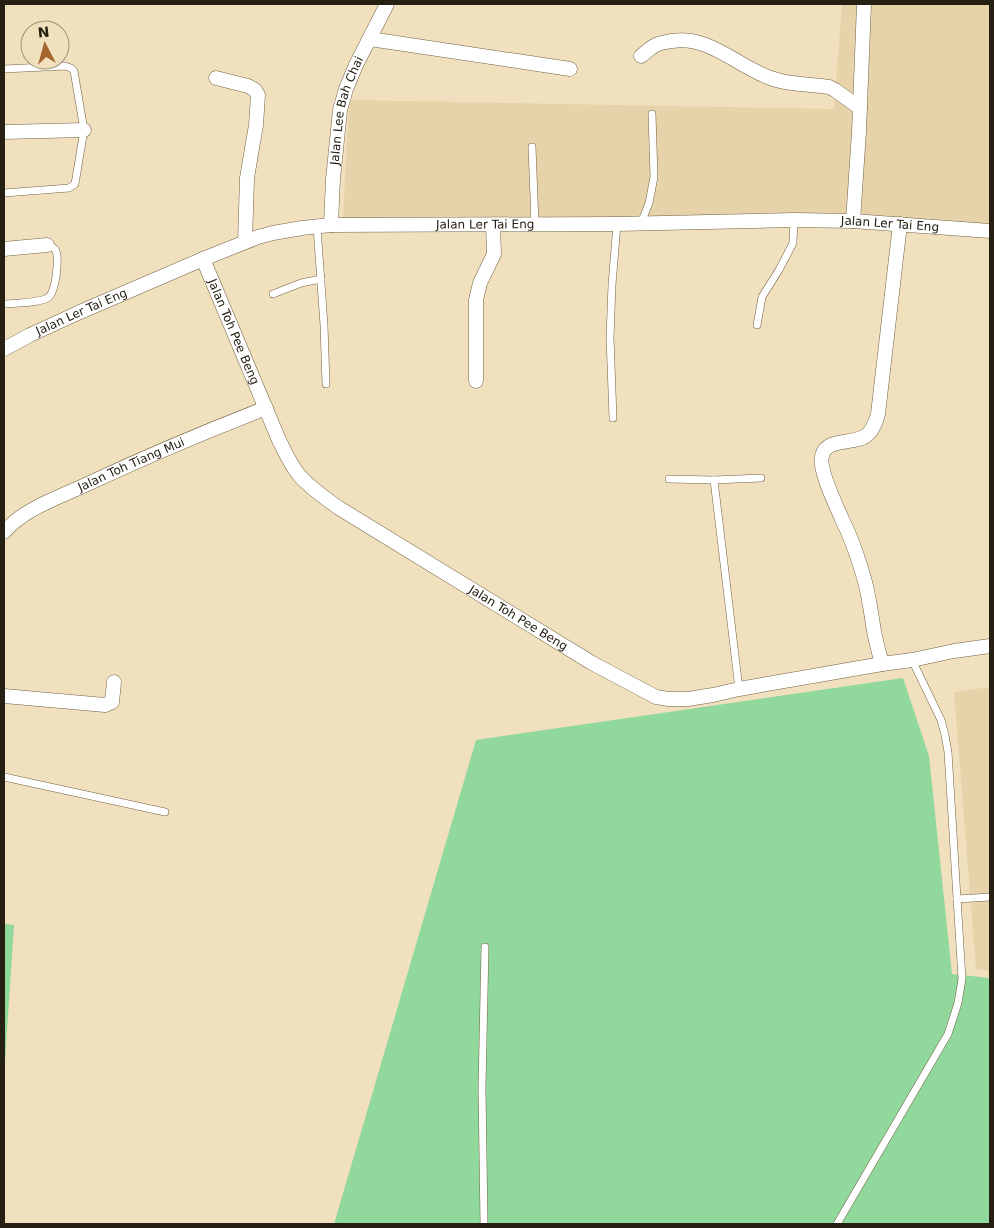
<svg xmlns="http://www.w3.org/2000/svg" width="994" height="1228" font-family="'DejaVu Sans',sans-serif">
	<rect width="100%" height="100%" fill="#f1e0bd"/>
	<g fill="#e7d3aa">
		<polygon points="842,4 990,4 990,224 343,218 349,100 834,109"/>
		<polygon points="990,687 990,971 976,969 954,692"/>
	</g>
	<g fill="#91d89d">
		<polygon points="903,678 929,756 952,974 990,978 990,1224 334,1224 476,740"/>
		<polygon points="4,924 14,925 4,1077"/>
	</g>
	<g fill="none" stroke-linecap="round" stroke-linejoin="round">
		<defs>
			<g id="lane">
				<polyline points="4,69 65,66 71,68 74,71 84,130 75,184 69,188 4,193"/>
				<polyline points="532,147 535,224"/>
				<polyline points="641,223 649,203 654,177 652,114"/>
				<polyline points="317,227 324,325 326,384"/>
				<polyline points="273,294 301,283 321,279"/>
				<path d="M4,304C14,303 42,303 49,297C56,290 59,260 56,251C54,247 51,246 47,245"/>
				<polyline points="757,325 762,297 779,270 793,243 794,220"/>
				<polyline points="613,418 610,337 612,285 617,224"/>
				<polyline points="669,479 714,480"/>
				<polyline points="739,689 714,480 761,478"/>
				<polyline points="4,777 165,812"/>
				<polyline points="957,899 990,897"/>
				<polyline points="484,1224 482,1088 485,947"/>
				<polyline points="837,1224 948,1034 958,1003 962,979 948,752 945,735 941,720 912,660"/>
			</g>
			<g id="street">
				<polyline points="370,39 570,69"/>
				<path d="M641,56C645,53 649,49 654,46C659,43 666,42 672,41C708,35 736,65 768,77C787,85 809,84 829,87L835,90L860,108"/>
				<polyline points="216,78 248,86 255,90 258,95 256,125 247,178 245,242"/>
				<polyline points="4,132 84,130"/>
				<polyline points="853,221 859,132 864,4"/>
				<path id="s1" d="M331,225L333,179L340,110L346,89L356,65L387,4"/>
				<polyline points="4,249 47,245"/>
				<path id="s2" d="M203,259L279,440C285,452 290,464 299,475C310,488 325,498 339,508L592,663L656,697L669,699H688L713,695L739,689L882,664L912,660L954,651L990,646"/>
				<path id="s3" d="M4,349L30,335L80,312L203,259L258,237L273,233L302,228L331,225L617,224L794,220L853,221L990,231"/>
				<polyline points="476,381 476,300 480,283 494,254 493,225"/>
				<path id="s4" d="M4,532C24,509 55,499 83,486C143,458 204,432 266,408"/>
				<path d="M882,664C879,653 876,642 874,631C871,613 869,595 864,578C858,557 851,537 841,517C836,505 818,468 822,456C827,436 856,446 868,434C874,428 876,421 878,414L900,224"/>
				<polyline points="4,696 105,705 112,702 114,682"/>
			</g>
		</defs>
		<use href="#lane" stroke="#716243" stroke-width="8"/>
		<use href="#street" stroke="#716243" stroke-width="15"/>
		<use href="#lane" stroke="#fff" stroke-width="7"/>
		<use href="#street" stroke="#fff" stroke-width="14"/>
	</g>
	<g text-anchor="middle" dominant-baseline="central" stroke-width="5" stroke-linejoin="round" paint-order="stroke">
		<g font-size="12" fill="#262013" stroke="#f1e0bd">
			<text stroke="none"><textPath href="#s1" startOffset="116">Jalan Lee Bah Chai</textPath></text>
			<text stroke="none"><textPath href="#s3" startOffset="911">Jalan Ler Tai Eng</textPath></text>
			<text stroke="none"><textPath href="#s3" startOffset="506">Jalan Ler Tai Eng</textPath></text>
			<text stroke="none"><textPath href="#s3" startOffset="86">Jalan Ler Tai Eng</textPath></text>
			<text stroke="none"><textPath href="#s2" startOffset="79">Jalan Toh Pee Beng</textPath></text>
			<text stroke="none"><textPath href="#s4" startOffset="145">Jalan Toh Tiang Mui</textPath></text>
			<text stroke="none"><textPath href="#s2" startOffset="499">Jalan Toh Pee Beng</textPath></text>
		</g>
	</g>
	<rect width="994" height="1228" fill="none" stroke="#262013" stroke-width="10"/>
	<g transform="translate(45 45) rotate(354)"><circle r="24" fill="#f1e0bd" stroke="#a09379"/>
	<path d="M0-4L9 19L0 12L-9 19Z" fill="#a4642d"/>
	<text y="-8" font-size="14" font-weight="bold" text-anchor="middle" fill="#262013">N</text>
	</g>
</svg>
